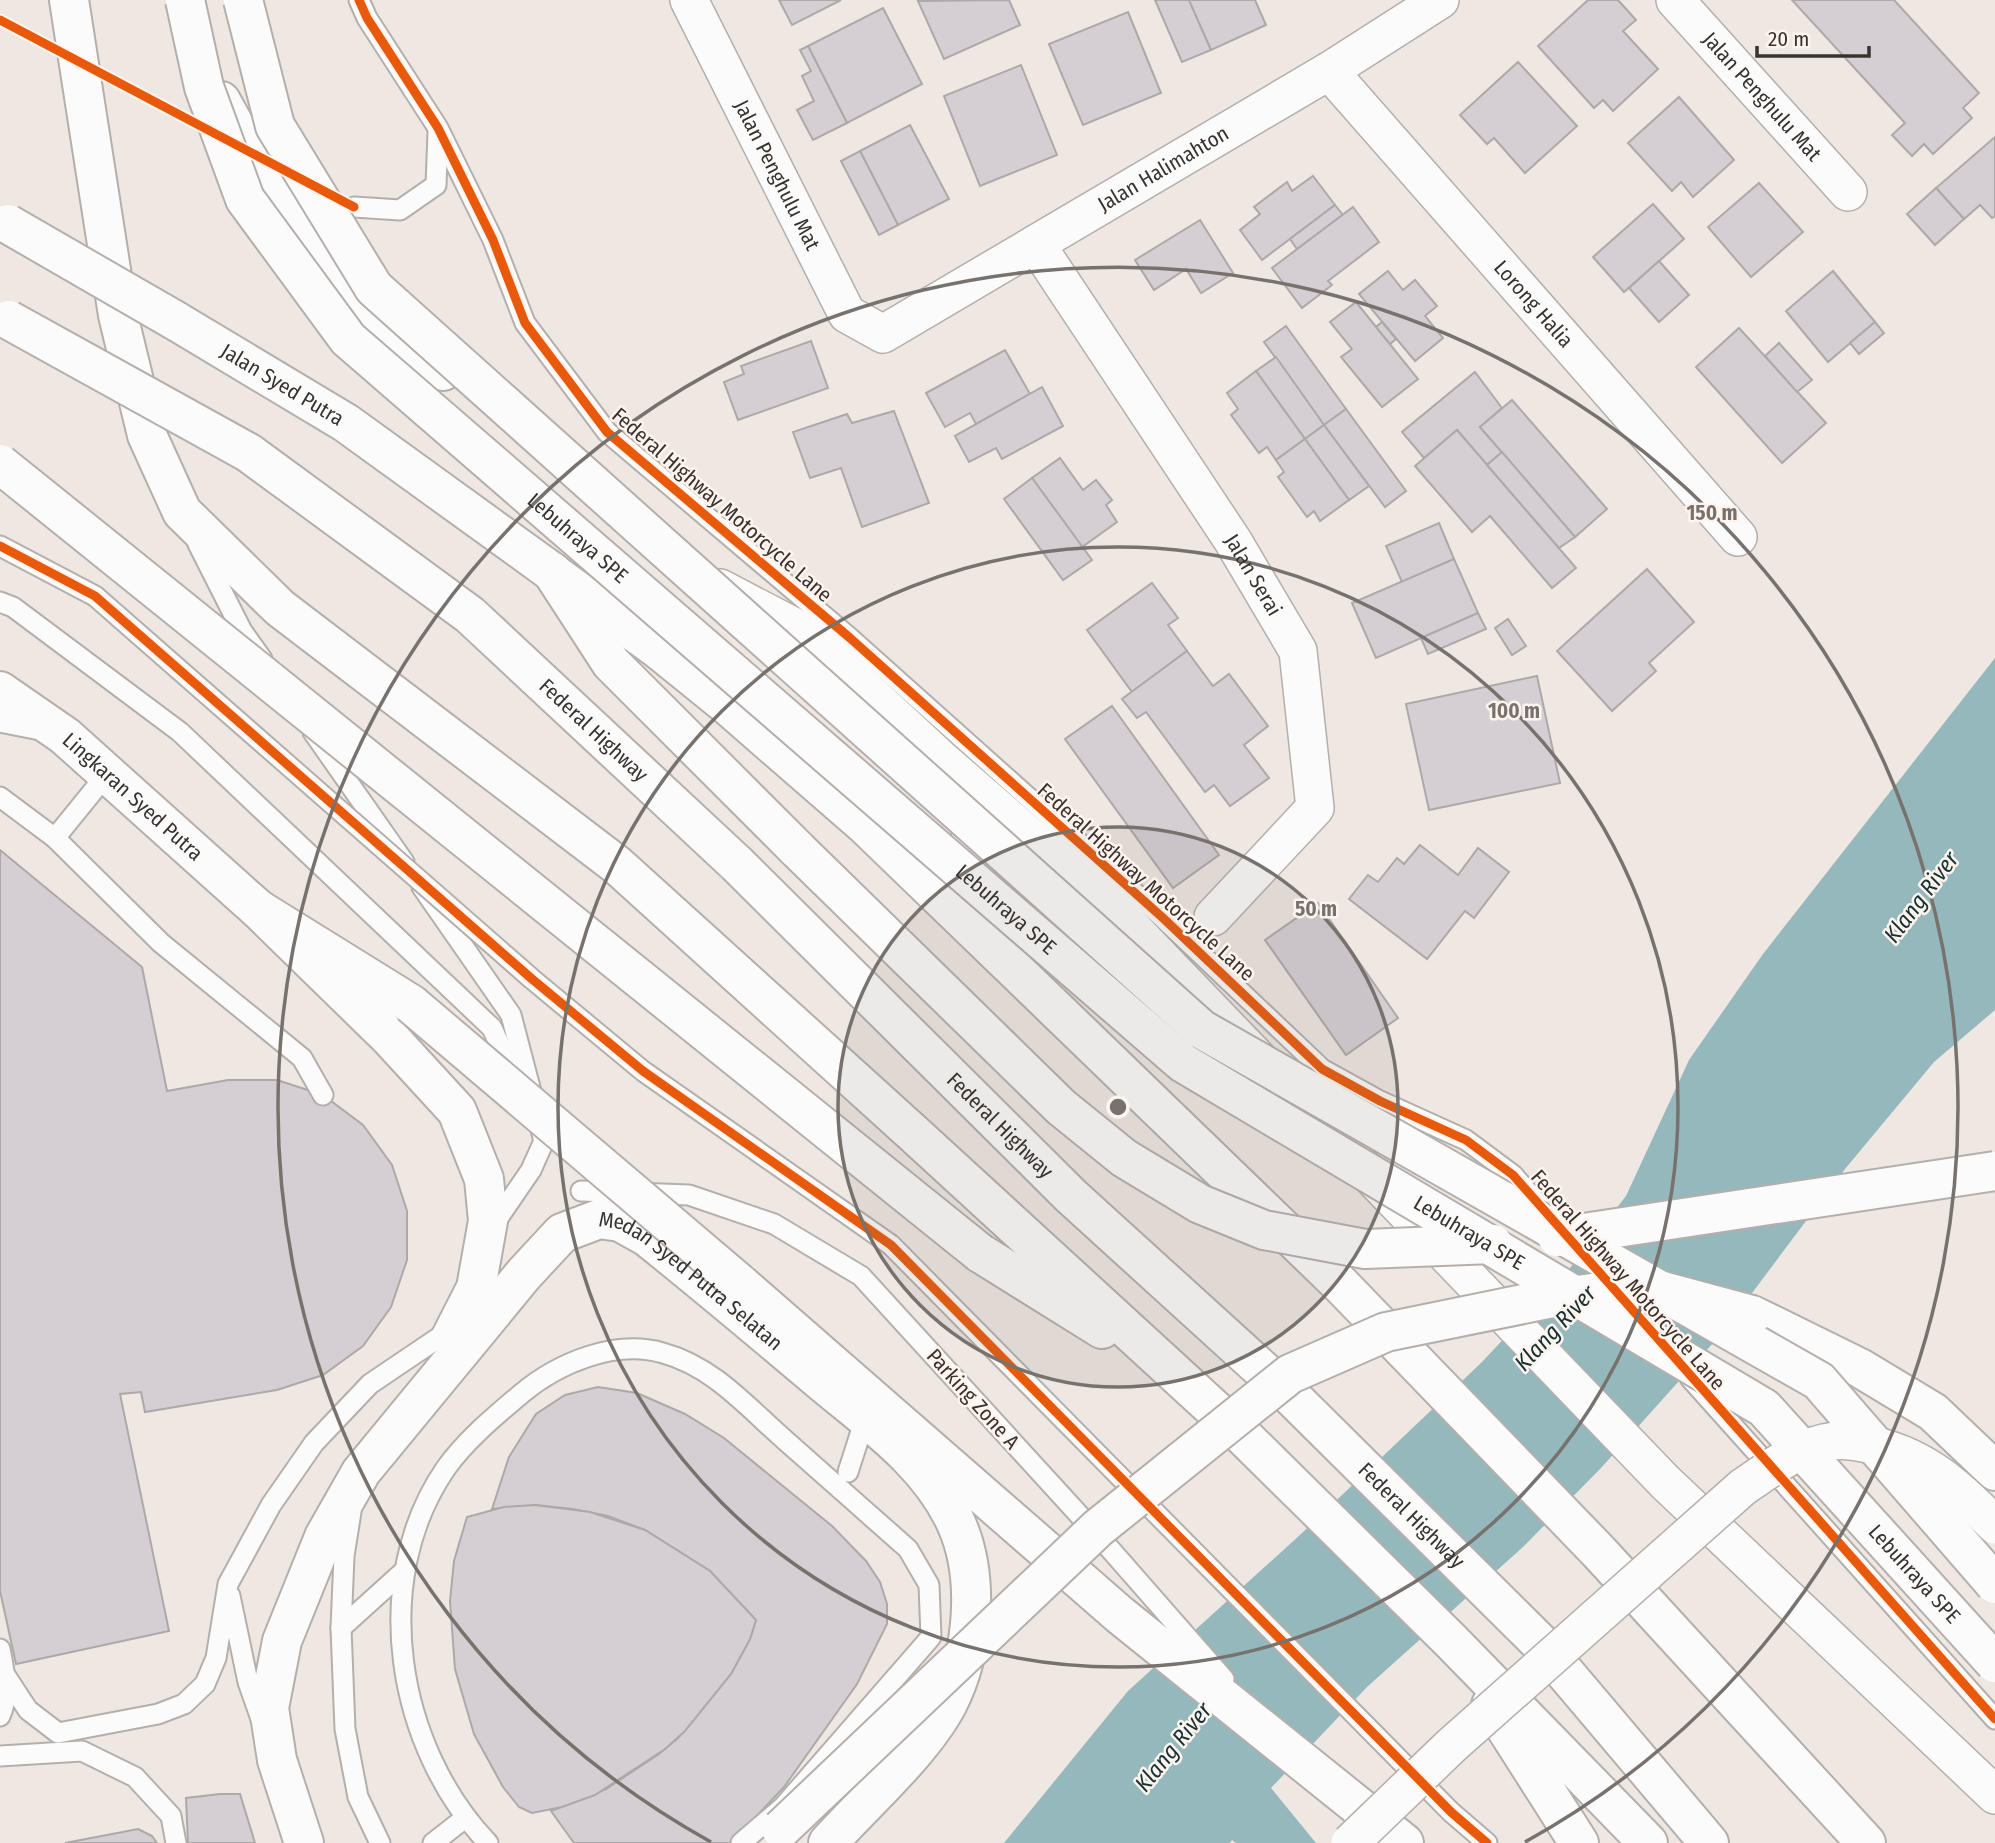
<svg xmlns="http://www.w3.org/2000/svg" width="1995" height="1843" font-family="'Fira Sans Condensed',sans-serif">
	<rect width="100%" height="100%" fill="#eee7e2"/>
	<polygon fill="#94b8bc" points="1995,658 1995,1010 1934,1062 1845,1169 1722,1333 1601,1468 1523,1547 1367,1687 1271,1788 1316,1843 1236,1843 1232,1840 1230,1843 1004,1843 1128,1691 1301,1534 1482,1362 1570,1268 1626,1196 1689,1060 1763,954"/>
	<g fill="#d5cfd4" stroke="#ada9a9" stroke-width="2">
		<polygon points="779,0 841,0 792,25"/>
		<polygon points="1009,0 1020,25 944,59 918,1"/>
		<polygon points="1155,0 1189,0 1211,50 1182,62"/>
		<polygon points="1189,0 1255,0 1266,25 1211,50"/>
		<polygon points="1588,0 1618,0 1636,20 1623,31 1658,69 1613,111 1603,100 1594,108 1538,46"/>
		<polygon points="1792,0 1894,0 1979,93 1963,108 1972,118 1933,154 1924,144 1912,156 1892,135 1905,123"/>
		<polygon points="883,8 922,84 847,123 808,46"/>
		<polygon points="1128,12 1161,93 1083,125 1049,44"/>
		<polygon points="808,46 847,123 813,140 797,110 814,101 802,76 811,71 800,50"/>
		<polygon points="1518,62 1577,126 1525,173 1494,138 1487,144 1460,115"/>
		<polygon points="1021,65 1057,155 980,186 944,96"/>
		<polygon points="1679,97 1734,160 1693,197 1681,182 1672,191 1628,143"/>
		<polygon points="910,125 949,199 898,225 860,151"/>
		<polygon points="1995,137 1995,216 1992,218 1980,205 1964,219 1936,188"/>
		<polygon points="860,151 898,225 879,235 841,161"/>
		<polygon points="1313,176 1335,205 1262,260 1240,230 1260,214 1254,207 1287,182 1292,191"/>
		<polygon points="1759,183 1803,232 1751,277 1708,227"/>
		<polygon points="1936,188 1964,219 1935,245 1907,214"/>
		<polygon points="1653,204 1684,239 1624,292 1593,257"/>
		<polygon points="1335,205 1343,215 1297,249 1290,239"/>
		<polygon points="1353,207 1379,242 1328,281 1332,285 1302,308 1272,268"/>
		<polygon points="1200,220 1233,273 1201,293 1186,269 1154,290 1135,260"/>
		<polygon points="1659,261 1689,295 1659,322 1629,288"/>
		<polygon points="1388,271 1403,290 1415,280 1437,306 1425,316 1443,338 1415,361 1359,294"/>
		<polygon points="1833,271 1875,322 1828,362 1786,311"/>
		<polygon points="1356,302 1418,379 1382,407 1341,357 1352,349 1330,322"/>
		<polygon points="1382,322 1396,339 1390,344 1376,327"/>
		<polygon points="1875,322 1884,333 1859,354 1850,343"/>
		<polygon points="1286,326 1346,409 1324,425 1264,342"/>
		<polygon points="1739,328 1826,423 1782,463 1696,367"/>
		<polygon points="811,341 828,388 738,420 724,382 744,374 741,366"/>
		<polygon points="1779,343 1812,380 1797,392 1765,356"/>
		<polygon points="1005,350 1030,394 976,424 970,413 945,427 926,393"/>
		<polygon points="1276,357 1324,425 1305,439 1256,371"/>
		<polygon points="1256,371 1305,439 1276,460 1267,447 1259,453 1231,415 1238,409 1227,393"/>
		<polygon points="1475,372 1502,408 1480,427 1502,452 1487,465 1457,430 1424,458 1402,432"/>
		<polygon points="1042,387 1063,426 1002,459 996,448 969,462 955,436"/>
		<polygon points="1512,400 1607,509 1575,537 1480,427"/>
		<polygon points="1346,409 1406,491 1385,507 1324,425"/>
		<polygon points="894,411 929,503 862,527 841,468 810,478 793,432 847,414 852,423"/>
		<polygon points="1324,425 1369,486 1349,500 1305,439"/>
		<polygon points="1457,430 1576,568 1552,588 1490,516 1472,532 1415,466"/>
		<polygon points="1305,439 1349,500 1320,521 1314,511 1307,517 1278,477 1284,472 1276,460"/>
		<polygon points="1502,452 1575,537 1559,548 1487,465"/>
		<polygon points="1060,458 1083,490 1096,480 1112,500 1106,505 1117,522 1082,547 1032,478"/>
		<polygon points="1032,478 1092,560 1063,580 1004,499"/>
		<polygon points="1439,523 1454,559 1402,582 1386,546"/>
		<polygon points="1454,559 1478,613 1376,658 1352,603"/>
		<polygon points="1647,569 1694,622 1649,663 1656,671 1612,711 1557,651"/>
		<polygon points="1152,583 1178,618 1168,625 1187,651 1132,692 1087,630"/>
		<polygon points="1478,613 1486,629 1428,654 1421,638"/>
		<polygon points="1508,619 1526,646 1512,655 1495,628"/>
		<polygon points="1187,651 1213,686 1229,674 1268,726 1244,745 1269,778 1230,806 1214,785 1205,792 1146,712 1137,718 1122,699"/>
		<polygon points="1537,676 1560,783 1429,810 1406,704"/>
		<polygon points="1112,706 1219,855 1173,888 1065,739"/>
		<polygon points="1420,845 1458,875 1478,848 1509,872 1474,918 1465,911 1427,959 1349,899 1368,875 1378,882 1397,858 1404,864"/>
		<polygon points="0,850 142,967 167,1091 228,1080 277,1080 323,1095 363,1125 392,1165 407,1211 407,1260 391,1307 363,1346 323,1375 277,1390 145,1412 141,1392 120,1394 169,1631 16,1664 0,1591"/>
		<polygon points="1318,903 1398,1018 1346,1055 1265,940"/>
		<polygon points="598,1387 637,1393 685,1414 724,1438 832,1526 866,1561 880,1582 887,1604 887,1624 857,1684 784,1787 731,1843 574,1843 551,1811 606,1789 659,1754 678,1738 731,1674 750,1639 756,1620 710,1571 645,1530 608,1516 573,1509 535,1505 492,1509 509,1457 536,1414 565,1395"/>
		<polygon points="535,1505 590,1512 645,1530 710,1571 756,1620 750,1639 731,1674 685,1731 665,1749 595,1795 562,1807 532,1813 519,1807 503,1787 474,1734 455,1669 450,1601 454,1561 467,1517 504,1507"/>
		<polygon points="220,1794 240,1794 255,1843 188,1843 186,1798"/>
		<polygon points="138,1829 152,1836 157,1843 65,1843"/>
	</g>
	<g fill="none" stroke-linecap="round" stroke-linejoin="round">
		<defs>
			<g id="service">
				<polyline points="359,0 367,18 438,128 493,240 525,323 607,432 850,638 1163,918 1322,1069 1380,1101 1466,1140 1513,1175 1546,1213"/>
				<polyline points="354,207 400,210 436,185 438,132"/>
				<polyline points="198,544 242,631 262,659"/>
				<polyline points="0,546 95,596"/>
				<polyline points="0,602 13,607 180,732 492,1028 517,1083"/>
				<polyline points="0,722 40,730"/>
				<polyline points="313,732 404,862"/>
				<polyline points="0,797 55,838 161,943 302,1058 323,1095"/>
				<polyline points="55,838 107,774"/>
				<polyline points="422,887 511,1015 544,1141 531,1170 494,1224"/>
				<polyline points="581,1191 689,1195 774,1224 861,1276 1103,1541 1224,1679"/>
				<polyline points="891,1245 1451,1812 1487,1843"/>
				<polyline points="1690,1378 1995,1719"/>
				<polyline points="848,1472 865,1419"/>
				<polyline points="351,1512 344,1556 341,1628 345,1729 358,1797 380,1843"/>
				<polyline points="230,1596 248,1682 261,1719"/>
				<polyline points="341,1628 404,1571"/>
				<path d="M0,1649C4,1670 10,1696 0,1716"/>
				<polyline points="5,1675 28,1710 58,1733 158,1714 184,1704 205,1684 216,1658 228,1584 271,1505 314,1443 370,1384 453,1328"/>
				<polyline points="0,1756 82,1751 135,1777 171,1816 176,1843"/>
				<polyline points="433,1843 465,1818"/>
				<path d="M488,1843C397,1748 368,1581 446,1468C466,1440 495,1416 521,1394C558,1363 615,1339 663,1353C714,1367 747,1407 786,1441C827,1477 867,1513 908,1549L929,1585L931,1637L783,1807L741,1843"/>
			</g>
			<g id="minor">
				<path id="s1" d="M689,0L847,314L883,334L1329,71L1440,0"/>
				<path id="s2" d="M1675,0L1848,192"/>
				<path id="s3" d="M1329,71L1738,537"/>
				<path id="s4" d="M1036,244L1233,541L1298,651L1315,808L1213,917"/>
				<polyline points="720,588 804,632 942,760 1117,912 1665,1482 1995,1795"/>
			</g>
			<g id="tertiary">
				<path id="s5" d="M0,691L65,736L258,909L411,1004"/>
				<polyline points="738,1282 1120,1615 1404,1843"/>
			</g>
			<g id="secondary">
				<polyline points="258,909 390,1038 457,1111 484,1179 488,1221 476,1288 451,1337"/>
				<path id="s6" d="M304,1843L277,1760L269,1708L282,1641L324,1537L361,1472L524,1274L562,1233L599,1219L620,1222L647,1237C706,1284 764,1333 822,1382C871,1423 929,1463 956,1523C980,1576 974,1652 948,1703C923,1751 865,1802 828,1843"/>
			</g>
			<g id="primary">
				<path id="s7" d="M176,321L346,423L552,572"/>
			</g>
			<g id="trunk">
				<polyline points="69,0 118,315 147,435 182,512 280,608 617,865 913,1133 1238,1431 1451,1641 1648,1843"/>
				<polyline points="221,101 257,166 347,280 391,331 443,371"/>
				<path id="s8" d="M249,453L470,615L737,864L1071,1196L1291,1396L1539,1642L1709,1843"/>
				<polyline points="553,573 659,650 727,705 866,826 1341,1285 1599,1552 1866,1843"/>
				<polyline points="971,837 1033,915 1044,934"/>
				<polyline points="980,1253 1102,1329"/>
				<polyline points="1752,1315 1860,1368 1933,1412 1995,1471"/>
				<polyline points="1491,1705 1579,1843"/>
			</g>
			<polyline id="motorway" points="552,572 611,663 798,850"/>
		</defs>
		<use href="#service" stroke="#b5afac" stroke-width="23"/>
		<use href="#minor" stroke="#b5afac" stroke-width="40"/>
		<use href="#tertiary" stroke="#b5afac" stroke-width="42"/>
		<use href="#secondary" stroke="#b5afac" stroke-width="42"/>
		<use href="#primary" stroke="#b5afac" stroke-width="42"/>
		<use href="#trunk" stroke="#b5afac" stroke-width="42"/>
		<use href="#motorway" stroke="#b5afac" stroke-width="42"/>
		<use href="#service" stroke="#fcfbfb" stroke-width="19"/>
		<use href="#minor" stroke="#fcfbfb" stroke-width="37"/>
		<use href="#tertiary" stroke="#fcfbfb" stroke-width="38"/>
		<use href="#secondary" stroke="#fcfbfb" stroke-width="38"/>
		<use href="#primary" stroke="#fcfbfb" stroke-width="38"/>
		<use href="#trunk" stroke="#fcfbfb" stroke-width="38"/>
		<use href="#motorway" stroke="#fcfbfb" stroke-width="38"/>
		<defs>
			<polyline id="service-bridge" points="95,596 532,979 643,1071 891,1245"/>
			<path id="minor-bridge" d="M1350,1843L1452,1745L1743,1487C1770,1469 1800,1445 1834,1441C1848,1439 1863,1443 1876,1446C1927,1458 1959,1489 1995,1525"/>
			<polyline id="tertiary-bridge" points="411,1004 738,1282"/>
			<g id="primary-bridge">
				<polyline points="8,224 176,321"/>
				<polyline points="9,320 249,453"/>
			</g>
			<g id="trunk-bridge">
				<polyline points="0,464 980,1253"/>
				<polyline points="781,1829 1098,1528 1290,1374 1386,1332 1548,1299 1644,1286 1752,1315"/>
			</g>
			<g id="motorway-bridge">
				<path id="s9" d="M185,0L204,87L245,199L348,339L1183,1063L1764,1408L1995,1663"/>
				<polyline points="243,0 275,126 374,288 1201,1029 1819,1381 1995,1584"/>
				<polyline points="798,850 1061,1107 1124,1158 1200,1204 1264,1230 1365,1249 1493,1244"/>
				<polyline points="1557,1237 1995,1171"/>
			</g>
		</defs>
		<use href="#service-bridge" stroke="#b5afac" stroke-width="23" stroke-linecap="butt"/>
		<use href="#minor-bridge" stroke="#b5afac" stroke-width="40" stroke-linecap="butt"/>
		<use href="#tertiary-bridge" stroke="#b5afac" stroke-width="42" stroke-linecap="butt"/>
		<use href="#primary-bridge" stroke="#b5afac" stroke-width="42" stroke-linecap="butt"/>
		<use href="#trunk-bridge" stroke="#b5afac" stroke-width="42" stroke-linecap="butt"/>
		<use href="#motorway-bridge" stroke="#b5afac" stroke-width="42" stroke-linecap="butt"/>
		<use href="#service-bridge" stroke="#fcfbfb" stroke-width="19"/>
		<use href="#minor-bridge" stroke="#fcfbfb" stroke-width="37"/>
		<use href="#tertiary-bridge" stroke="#fcfbfb" stroke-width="38"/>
		<use href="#primary-bridge" stroke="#fcfbfb" stroke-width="38"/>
		<use href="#trunk-bridge" stroke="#fcfbfb" stroke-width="38"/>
		<use href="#motorway-bridge" stroke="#fcfbfb" stroke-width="38"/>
		<defs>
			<g id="cycleway">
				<polyline points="359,0 367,18 438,128 493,240 525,323 607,432 850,638 1163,918 1322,1069 1380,1101 1466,1140 1513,1175 1995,1719"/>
				<polyline points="0,20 354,207"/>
				<polyline points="0,546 95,596 532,979 643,1071 891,1245 1451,1812 1487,1843"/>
			</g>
		</defs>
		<use href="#cycleway" stroke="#fdf4ee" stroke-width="13"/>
		<use href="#cycleway" stroke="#e8590c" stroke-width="9"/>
	</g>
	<circle cx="1118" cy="1107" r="280" fill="#78726e" fill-opacity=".12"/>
	<g fill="none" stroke="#78726e" stroke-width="3.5">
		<circle cx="1118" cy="1107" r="280"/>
		<circle cx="1118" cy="1107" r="560"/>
		<path d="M711 1842A840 840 0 1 1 1525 1842"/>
	</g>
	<g text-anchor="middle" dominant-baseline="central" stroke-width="5" stroke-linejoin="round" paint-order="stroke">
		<g font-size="21" fill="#39332f" stroke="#fdf4ee">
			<text stroke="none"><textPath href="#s2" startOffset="130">Jalan Penghulu Mat</textPath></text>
			<text stroke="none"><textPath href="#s1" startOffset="718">Jalan Halimahton</textPath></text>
			<text stroke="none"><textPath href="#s1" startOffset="196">Jalan Penghulu Mat</textPath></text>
			<text stroke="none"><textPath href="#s3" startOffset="310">Lorong Halia</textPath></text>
			<text stroke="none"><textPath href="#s7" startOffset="124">Jalan Syed Putra</textPath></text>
			<text transform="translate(722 505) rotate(41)">Federal Highway Motorcycle Lane</text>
			<text stroke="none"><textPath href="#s9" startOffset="686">Lebuhraya SPE</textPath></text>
			<text stroke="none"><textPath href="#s4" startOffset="396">Jalan Serai</textPath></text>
			<text stroke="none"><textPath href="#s8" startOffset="443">Federal Highway</textPath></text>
			<text stroke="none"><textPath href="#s5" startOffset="170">Lingkaran Syed Putra</textPath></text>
			<text transform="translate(1146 882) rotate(42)">Federal Highway Motorcycle Lane</text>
			<text stroke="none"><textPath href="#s9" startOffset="1253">Lebuhraya SPE</textPath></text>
			<text stroke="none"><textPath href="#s8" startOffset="1010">Federal Highway</textPath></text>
			<text stroke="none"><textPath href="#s9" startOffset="1820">Lebuhraya SPE</textPath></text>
			<text transform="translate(1628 1280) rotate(49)">Federal Highway Motorcycle Lane</text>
			<text stroke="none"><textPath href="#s6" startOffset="859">Medan Syed Putra Selatan</textPath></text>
			<text transform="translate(973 1399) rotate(48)">Parking Zone A</text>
			<text stroke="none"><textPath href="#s8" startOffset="1577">Federal Highway</textPath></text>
			<text stroke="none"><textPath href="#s9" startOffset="2387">Lebuhraya SPE</textPath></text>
		</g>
		<g font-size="23" font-style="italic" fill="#153135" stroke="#fdf4ee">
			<text transform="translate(1921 897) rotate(-53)">Klang River</text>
			<text transform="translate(1555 1328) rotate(-47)">Klang River</text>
			<text transform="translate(1173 1747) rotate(-51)">Klang River</text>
		</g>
	</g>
	<circle cx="1118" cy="1107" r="10" fill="#78726e" stroke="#fdf4ee" stroke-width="3.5"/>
	<g font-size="21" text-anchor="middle" font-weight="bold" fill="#78726e" stroke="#fdf4ee" stroke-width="5" stroke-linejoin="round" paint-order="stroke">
		<text x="1712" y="520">150 m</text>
		<text x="1514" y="718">100 m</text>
		<text x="1316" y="916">50 m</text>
	</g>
	<path d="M1757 46v10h112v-10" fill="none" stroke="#39332f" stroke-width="3.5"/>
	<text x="1768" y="46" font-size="21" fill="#39332f" stroke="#fdf4ee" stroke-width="5" paint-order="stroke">20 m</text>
</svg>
